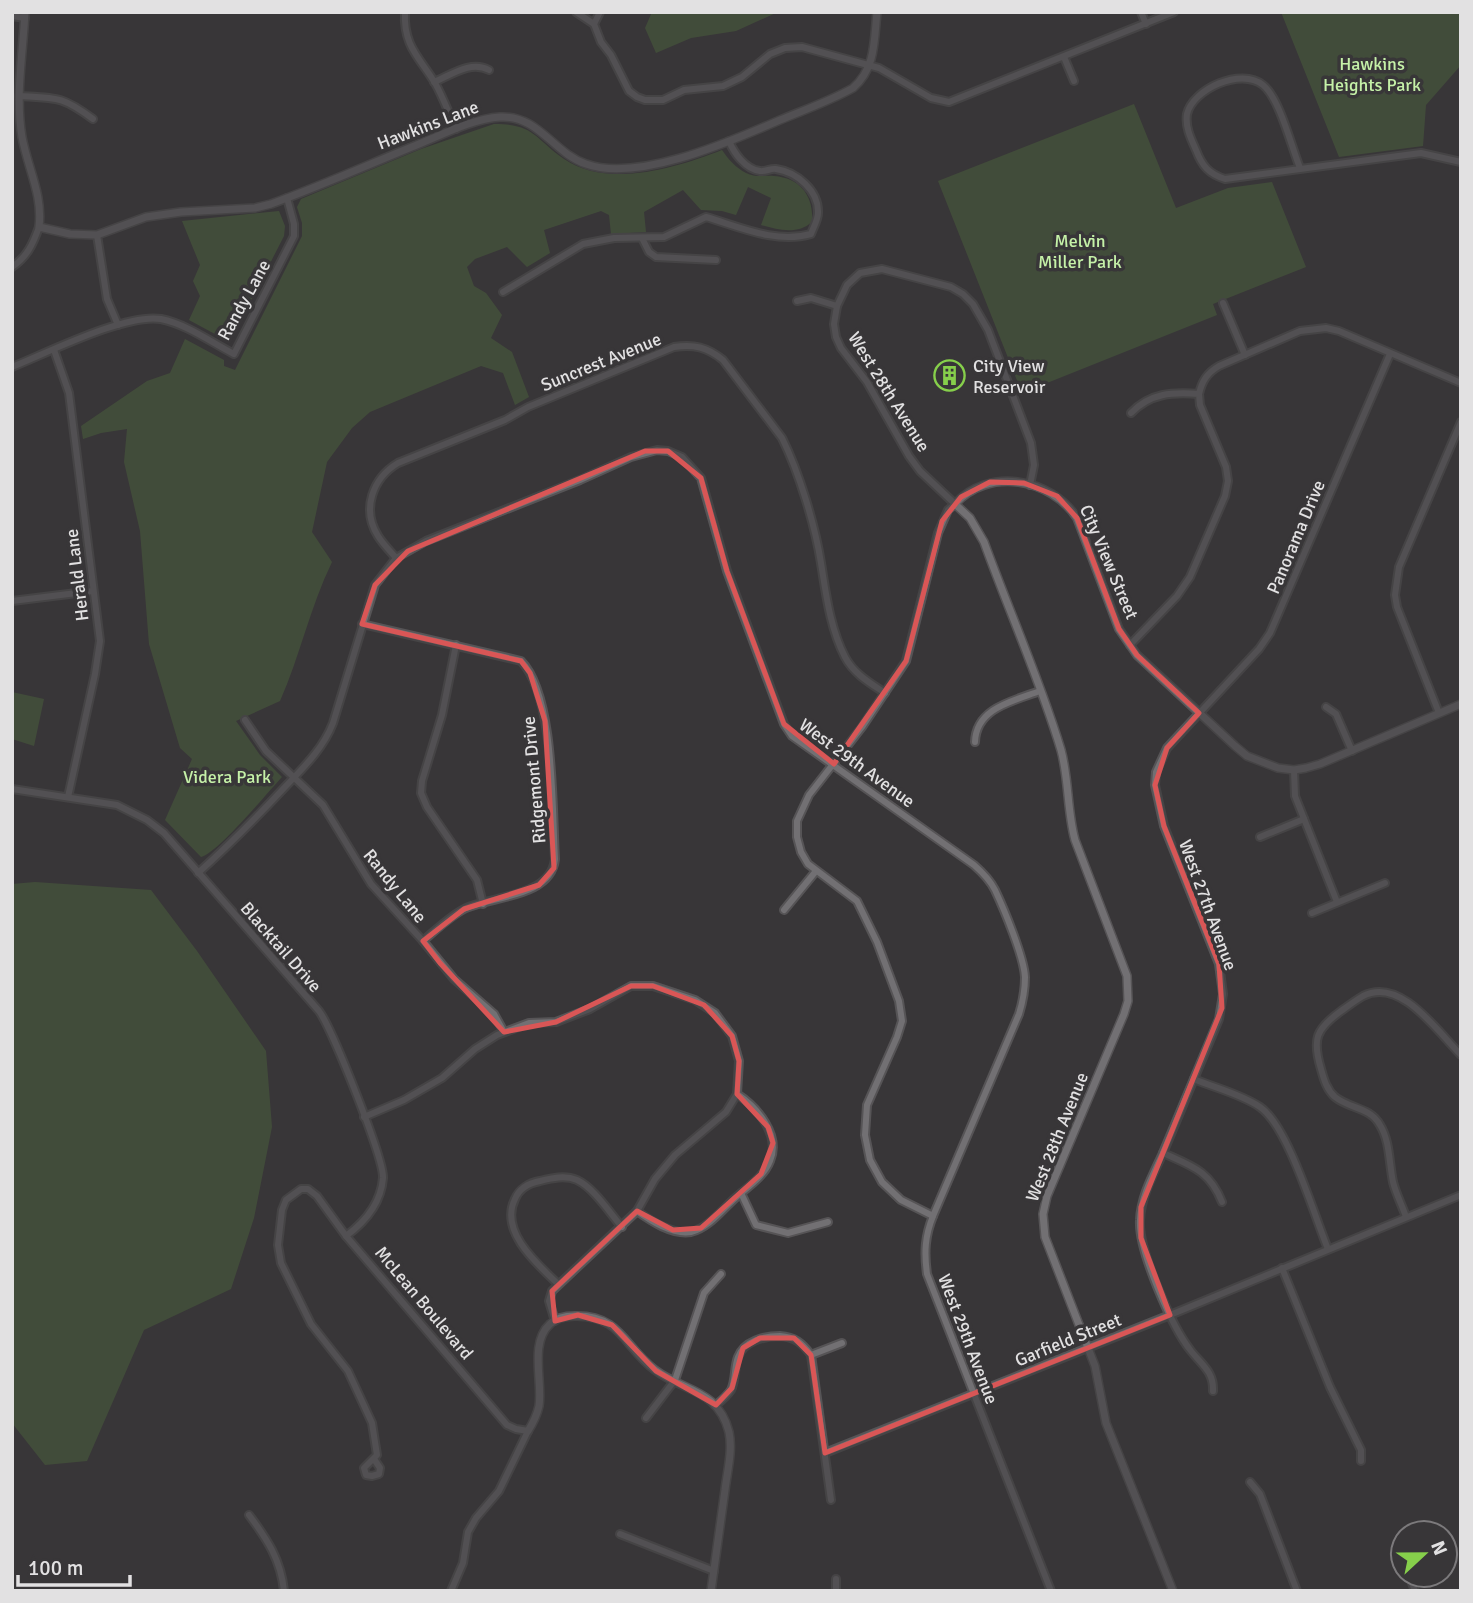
<svg xmlns="http://www.w3.org/2000/svg" width="1473" height="1603" font-family="Signika,sans-serif">
	<rect width="100%" height="100%" fill="#383638"/>
	<g fill="#4d673c">
		<polygon points="652,12 778,12 736,31 691,38 656,53 645,28"/>
		<polygon points="1281,12 1461,12 1461,65 1426,105 1423,146 1339,157"/>
		<polygon points="1134,104 1176,208 1228,188 1272,182 1306,267 1213,304 1217,315 1022,393 938,181"/>
		<path d="M494,124C535,124 535,139 564,159C608,189 676,168 722,150C728,159 736,168 746,173C756,178 765,175 774,176C801,178 814,197 812,222C797,235 779,230 761,225L771,198L748,187L736,215L722,211L701,210L683,190L644,212L646,232L611,234L609,215L601,211L544,230L550,253L527,267L507,247L475,259L467,267L474,286L486,293L502,315L491,338L512,352L529,397L515,405L503,373L481,366L370,412L352,428L327,462L312,532L332,562C310,607 300,656 280,701L236,721L260,755L282,777C267,793 218,853 201,857L165,820L192,759L180,748L149,644L140,531L124,462L127,429L101,433L83,439L81,426L147,381L170,373L185,339L224,360V366L235,370L302,236V223L297,207L301,199L421,149Z"/>
		<polygon points="279,211 285,226 284,236 232,338 226,340 189,320 200,296 193,281 200,265 182,221"/>
		<polygon points="12,692 44,699 34,746 12,739"/>
		<polygon points="35,882 151,890 197,951 266,1051 272,1127 254,1218 231,1289 144,1330 87,1461 45,1465 12,1423 12,884"/>
	</g>
	<g fill="none" stroke-linecap="round" stroke-linejoin="round">
		<defs>
			<g id="minor">
				<path d="M405,12C403,46 420,58 435,83C443,97 449,114 456,129"/>
				<polyline points="576,12 594,24"/>
				<polyline points="600,12 594,24 601,42 611,55 629,91 637,97 645,100 663,100 684,90 723,86 742,77 770,54 785,48 802,47 879,68 931,98 949,102 1174,12"/>
				<polyline points="1141,12 1146,24"/>
				<polyline points="12,16 25,18"/>
				<polyline points="1064,57 1074,81"/>
				<path d="M434,82C451,75 471,60 489,70"/>
				<path d="M19,96C57,98 62,96 93,119"/>
				<path d="M1300,168C1291,146 1280,99 1263,85C1241,67 1193,89 1187,114C1185,127 1191,139 1196,150C1202,166 1209,174 1225,179L1421,153L1461,162"/>
				<polyline points="97,235 107,299 118,325"/>
				<polyline points="642,238 649,252 656,257 716,260"/>
				<path d="M12,267C27,257 33,244 39,227"/>
				<path d="M503,292L583,244L614,238L664,237L706,217C740,227 776,244 811,234C813,228 818,220 818,213C819,191 797,172 776,169C771,168 765,172 760,171C745,169 734,153 729,141"/>
				<polyline points="797,301 811,298 837,306"/>
				<polyline points="1223,303 1245,355"/>
				<polyline points="54,350 69,393 100,641 95,674 68,797"/>
				<path d="M12,367C47,353 126,313 161,319C186,324 211,342 234,354L294,236V224L287,198"/>
				<path d="M1199,394C1202,381 1207,373 1219,366L1300,331L1326,328L1339,331L1461,383"/>
				<path d="M396,558C390,551 383,544 378,536C361,509 373,478 398,463L505,420L528,407L674,347C694,344 707,347 723,360L782,438C799,472 815,525 821,563C826,594 830,628 845,657C854,674 870,683 885,693"/>
				<polyline points="12,601 93,591"/>
				<path d="M362,624L521,661C555,695 552,811 555,859C551,897 493,896 466,908C451,915 436,930 423,941"/>
				<polyline points="456,645 442,715 422,781 421,793 427,807 477,880 483,904"/>
				<path d="M1130,645L1177,596L1190,577L1225,496L1228,481L1226,467L1200,405L1199,394C1172,392 1150,393 1131,413"/>
				<polyline points="1326,707 1336,714 1352,751"/>
				<polyline points="1439,713 1397,607 1395,595 1399,567 1461,422"/>
				<polyline points="245,720 266,751 323,805 371,884 423,941 454,979 494,1014 504,1032"/>
				<path d="M975,742C976,708 1013,701 1040,691"/>
				<polyline points="1294,770 1295,796 1337,902"/>
				<path d="M12,789L117,805L147,820L164,833L319,1011C332,1028 384,1159 383,1178C381,1203 365,1222 346,1236"/>
				<polyline points="1260,837 1304,819"/>
				<path d="M198,873C228,846 256,818 284,788C303,768 323,749 333,723L375,585L396,558L426,541L580,480L631,457L657,450L668,451L682,457L701,478L727,571L784,724L792,736L974,865C982,872 990,880 995,890C1004,909 1024,957 1025,977C1025,990 1023,1001 1019,1014L933,1216C925,1236 924,1252 927,1274L1051,1591"/>
				<polyline points="784,910 816,871"/>
				<polyline points="1312,913 1385,883"/>
				<path d="M1194,1079C1215,1088 1241,1094 1260,1107C1288,1126 1314,1215 1328,1249"/>
				<polyline points="364,1117 404,1100 442,1078 475,1049 497,1035 529,1023 556,1022 590,1009 631,986 653,986 695,1000 715,1013 732,1036 739,1061 737,1094 726,1112 675,1155 655,1179 637,1211 552,1291 549,1301 555,1321"/>
				<path d="M1163,1153C1153,1175 1141,1196 1140,1220C1138,1250 1172,1327 1191,1351C1202,1365 1214,1372 1213,1391"/>
				<polyline points="741,1193 756,1225 788,1233 828,1222"/>
				<path d="M1222,1202C1210,1171 1192,1166 1163,1153L1219,1019L1223,994L1219,964L1164,826L1155,785L1156,772L1167,748L1259,649L1270,633L1390,354"/>
				<path d="M637,1211C651,1221 672,1235 691,1232C708,1228 721,1211 733,1200C746,1188 764,1177 770,1161C781,1135 757,1107 737,1094"/>
				<polyline points="933,1216 901,1200 882,1182 870,1160 865,1135 867,1105 897,1037 902,1021 899,1001 877,942 857,901 808,864 801,852 797,837 797,821 809,795 862,727 906,661 938,533 948,510 955,504 920,471 909,456 867,382 841,348 836,337 834,324 837,306 847,285 860,273 882,269 951,287 963,294 973,304 988,330 1031,443 1034,465 1030,485"/>
				<path d="M1406,1217C1402,1205 1396,1194 1393,1182C1389,1163 1390,1141 1380,1125C1370,1107 1350,1109 1335,1097C1327,1090 1324,1080 1321,1069C1312,1039 1316,1029 1341,1011C1348,1006 1356,1000 1363,996C1401,977 1437,1031 1461,1055"/>
				<polyline points="1282,1268 1330,1387 1361,1450 1361,1461"/>
				<path d="M558,1284C537,1264 499,1231 515,1199C519,1189 529,1183 540,1181C552,1178 565,1175 577,1180C594,1188 609,1212 622,1227"/>
				<polyline points="811,1355 842,1343"/>
				<path d="M716,1405C721,1401 727,1396 731,1390C736,1380 734,1367 738,1357C744,1341 764,1336 780,1336C795,1337 802,1343 811,1355L831,1500"/>
				<polyline points="646,1418 675,1380 704,1293 721,1274"/>
				<polyline points="825,1453 1170,1315 1461,1195"/>
				<polyline points="374,1459 380,1468 379,1474 372,1476 366,1475 364,1468 377,1455 372,1423 348,1371 311,1324 281,1263 278,1245 282,1210 286,1200 301,1189 308,1189 317,1196 346,1236 507,1425 516,1429 528,1431 499,1491 476,1518 468,1532 463,1563 451,1591"/>
				<polyline points="1250,1482 1260,1494 1297,1591"/>
				<path d="M249,1515C267,1539 281,1560 284,1591"/>
				<polyline points="620,1534 714,1571"/>
				<polyline points="1401,1554 1403,1558"/>
				<polyline points="1409,1575 1415,1591"/>
				<polyline points="836,1579 836,1591"/>
			</g>
			<g id="tertiary">
				<path d="M25,12C23,53 15,96 22,137C28,169 43,195 39,227L70,234L97,235L146,217L181,212L255,208L271,204C321,186 370,164 419,144C444,134 472,119 500,117C539,115 553,153 586,164C638,183 731,141 780,120C804,110 830,101 853,88C876,68 874,40 877,12"/>
				<path d="M528,1431C533,1423 537,1415 539,1406C543,1382 529,1343 550,1324C556,1318 567,1316 575,1316C621,1315 624,1347 655,1370C684,1392 718,1389 729,1432C733,1451 727,1472 725,1490C720,1524 716,1557 711,1591"/>
				<path d="M1173,1591L1106,1423L1095,1366L1045,1237L1043,1214L1047,1196L1124,1014L1128,1001L1127,976L1075,840C1067,811 1069,779 1061,750C1040,680 1009,611 984,542L970,518L955,504C988,467 1051,478 1077,518L1119,629L1137,655L1235,746L1247,756L1278,768L1294,770L1306,768L1320,764L1461,704"/>
			</g>
		</defs>
		<use href="#minor" stroke="#565456" stroke-width="10"/>
		<use href="#tertiary" stroke="#565456" stroke-width="10"/>
		<use href="#minor" stroke="#727073" stroke-width="6"/>
		<use href="#tertiary" stroke="#727073" stroke-width="7"/>
	</g>
	<path d="M0 0H1473V1603H0ZM645,451H668L701,478L727,571L784,724L834,764L906,661L942,521L961,497L990,482L1024,483L1057,496L1077,518L1119,629L1137,655L1199,713L1167,748L1155,785L1164,826L1219,964L1222,1008L1141,1207V1238L1170,1315L825,1453L811,1355L794,1338H760L743,1348L732,1388L716,1405L656,1371L612,1325L578,1315L555,1321L552,1291L637,1211L673,1230L701,1228L761,1174L773,1143L768,1127L737,1094L739,1061L732,1036L704,1005L653,986H631L556,1022L504,1032L440,963L423,941L464,909L539,885L554,868L545,721L530,673L521,661L362,624L375,585L408,551Z" fill="#383638" fill-opacity=".55" fill-rule="evenodd"/>
	<path fill="none" stroke="#d95656" stroke-width="5" stroke-linejoin="round" d="M645,451H668L701,478L727,571L784,724L834,764L906,661L942,521L961,497L990,482L1024,483L1057,496L1077,518L1119,629L1137,655L1199,713L1167,748L1155,785L1164,826L1219,964L1222,1008L1141,1207V1238L1170,1315L825,1453L811,1355L794,1338H760L743,1348L732,1388L716,1405L656,1371L612,1325L578,1315L555,1321L552,1291L637,1211L673,1230L701,1228L761,1174L773,1143L768,1127L737,1094L739,1061L732,1036L704,1005L653,986H631L556,1022L504,1032L440,963L423,941L464,909L539,885L554,868L545,721L530,673L521,661L362,624L375,585L408,551Z"/>
	<defs>
		<symbol id="building-ring" viewBox="-11 -11 22 22"><circle r="9.5" fill="#383638" stroke="#86cf4b" stroke-width="1.5"/><path d="M-4-6H4V6H1V3H-1V6H-4ZM-2.5-4.3h1.7v1.8h-1.7ZM.8-4.3h1.7v1.8H.8ZM-2.5-1h1.7V.8h-1.7ZM.8-1h1.7V.8H.8Z" fill="#86cf4b"/></symbol>
	</defs>
	<g fill-rule="evenodd">
		<use href="#building-ring" x="932" y="358" width="35" height="35"/>
	</g>
	<g text-anchor="middle" dominant-baseline="central" stroke-width="7" stroke-linejoin="round" paint-order="stroke">
		<g font-size="18" fill="#c5f1a8" stroke="#383638">
			<text x="1372" y="64">Hawkins<tspan x="1372" dy="21">Heights Park</tspan></text>
			<text x="1080" y="241">Melvin<tspan x="1080" dy="21">Miller Park</tspan></text>
			<text x="227" y="777">Videra Park</text>
		</g>
		<g font-size="18" fill="#e2e1e2" stroke="#383638">
			<text transform="translate(428 125) rotate(-21)">Hawkins Lane</text>
			<text transform="translate(244 300) rotate(-61)">Randy Lane</text>
			<text transform="translate(601 362) rotate(-22)">Suncrest Avenue</text>
			<text transform="translate(889 392) rotate(58)">West 28th Avenue</text>
			<text transform="translate(1296 537) rotate(-67)">Panorama Drive</text>
			<text transform="translate(1109 562) rotate(67)">City View Street</text>
			<text transform="translate(77 575) rotate(-97)">Herald Lane</text>
			<text transform="translate(857 763) rotate(36)">West 29th Avenue</text>
			<text transform="translate(534 780) rotate(-95)">Ridgemont Drive</text>
			<text transform="translate(395 886) rotate(51)">Randy Lane</text>
			<text transform="translate(1208 905) rotate(70)">West 27th Avenue</text>
			<text transform="translate(281 947) rotate(49)">Blacktail Drive</text>
			<text transform="translate(1057 1137) rotate(-68)">West 28th Avenue</text>
			<text transform="translate(424 1303) rotate(50)">McLean Boulevard</text>
			<text transform="translate(968 1339) rotate(69)">West 29th Avenue</text>
			<text transform="translate(1068 1340) rotate(-22)">Garfield Street</text>
		</g>
		<g font-size="18" fill="#e2e1e2" stroke="#383638" text-anchor="start">
			<text x="973" y="366">City View<tspan x="973" dy="21">Reservoir</tspan></text>
		</g>
	</g>
	<rect width="1473" height="1603" fill="none" stroke="#e2e1e2" stroke-width="28"/>
	<g transform="translate(1424 1554) rotate(68)"><circle r="33" fill="#383638" stroke="#7c7a7c" stroke-width="2"/>
	<path d="M0-5L12 26L0 18L-12 26Z" fill="#86cf4b"/>
	<text y="-10" font-size="19" font-weight="bold" text-anchor="middle" fill="#e2e1e2">N</text>
	</g>
	<path d="M18 1575v10h112v-10" fill="none" stroke="#e2e1e2" stroke-width="3.5"/>
	<text x="28" y="1575" font-size="21" fill="#e2e1e2" stroke="#383638" stroke-width="5" paint-order="stroke">100 m</text>
</svg>
